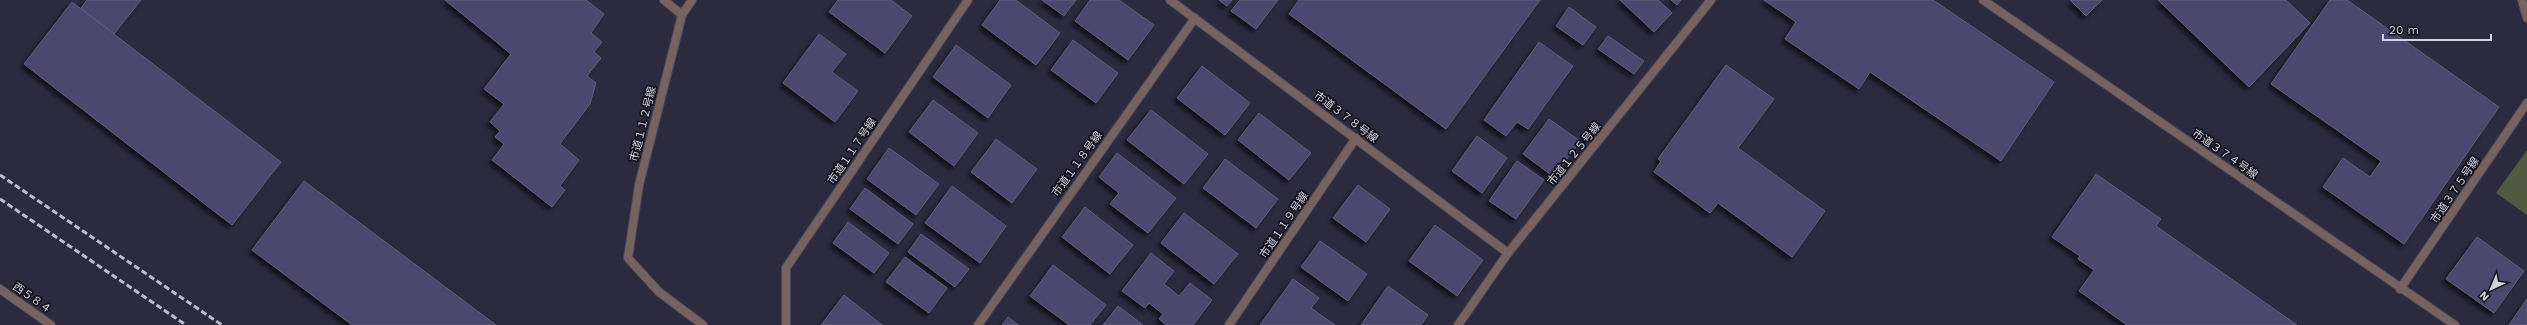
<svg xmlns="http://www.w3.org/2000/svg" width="2527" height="325" font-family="'Work Sans','Noto Sans JP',sans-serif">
	<defs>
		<filter id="shadow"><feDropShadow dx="-3.5" dy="3.5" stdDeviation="2" flood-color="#0009"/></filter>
	</defs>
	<rect width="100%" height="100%" fill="#2c2a3f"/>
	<polygon fill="#4f5a40" points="2527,150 2527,215 2496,193"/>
	<g fill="#4c476e" stroke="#605e76" filter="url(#shadow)">
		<polygon points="87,0 141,0 114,34 81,8"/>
		<polygon points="445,0 586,0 604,14 591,33 602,42 594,52 601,58 587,76 596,83 590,104 560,144 579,160 560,186 565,190 552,207 492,160 504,144 495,137 500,131 490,122 504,104 484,89 511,54"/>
		<polygon points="838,0 891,0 912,16 885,53 829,12"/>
		<polygon points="1000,0 1016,0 1060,33 1036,65 982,25"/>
		<polygon points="1042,0 1076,0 1064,16"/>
		<polygon points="1090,0 1119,0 1154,25 1128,60 1075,21"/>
		<polygon points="1219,0 1232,0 1227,6"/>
		<polygon points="1240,0 1278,0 1256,29 1231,11"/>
		<polygon points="1299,0 1540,0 1446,129 1289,14"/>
		<polygon points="1620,0 1658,0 1672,13 1654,32"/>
		<polygon points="1671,0 1681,0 1677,5"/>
		<polygon points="1764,0 1933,0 2054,82 2001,161 1870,72 1859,89 1785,39 1796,22"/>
		<polygon points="2070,0 2102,0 2086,16"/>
		<polygon points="2158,0 2286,0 2310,23 2249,87"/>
		<polygon points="2330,0 2347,0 2499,107 2404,244 2323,187 2343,158 2370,177 2381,161 2271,84"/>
		<polygon points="72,2 281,162 232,225 24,64"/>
		<polygon points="1569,7 1596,27 1583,45 1556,26"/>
		<polygon points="819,34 846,54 832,72 858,91 835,122 783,83"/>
		<polygon points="1608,36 1644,61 1634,74 1598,49"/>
		<polygon points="1073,40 1118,73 1096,103 1051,70"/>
		<polygon points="1539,42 1573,66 1528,129 1517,122 1506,136 1484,120"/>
		<polygon points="956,45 1011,85 988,118 933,77"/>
		<polygon points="1726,65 1774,99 1738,148 1825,211 1792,257 1718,203 1710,213 1654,172 1661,161 1658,159"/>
		<polygon points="1202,66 1250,103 1225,135 1177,98"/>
		<polygon points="933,100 978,133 954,166 909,132"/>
		<polygon points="1151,110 1208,154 1184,184 1127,140"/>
		<polygon points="1259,113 1311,153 1289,180 1238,140"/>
		<polygon points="1549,119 1580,141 1554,177 1523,154"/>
		<polygon points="1477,136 1507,158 1482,193 1452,171"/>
		<polygon points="996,139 1037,169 1012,203 971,172"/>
		<polygon points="889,148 939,184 916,215 867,179"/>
		<polygon points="1117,153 1176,198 1148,233 1110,204 1119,193 1099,177"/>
		<polygon points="1225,159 1278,199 1256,228 1203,188"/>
		<polygon points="1517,161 1544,180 1516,219 1489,201"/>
		<polygon points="2096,174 2161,219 2156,226 2297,325 2127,325 2079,291 2094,270 2078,259 2080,256 2052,237"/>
		<polygon points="304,181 496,325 352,325 252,250"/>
		<polygon points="1358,185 1390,209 1366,242 1333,218"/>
		<polygon points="952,186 1006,226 980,263 925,223"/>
		<polygon points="865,188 913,224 898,244 850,209"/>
		<polygon points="1085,207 1133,245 1110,274 1062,237"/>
		<polygon points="1184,213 1238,254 1214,284 1161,243"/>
		<polygon points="848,222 889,253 874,273 833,243"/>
		<polygon points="1435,225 1483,260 1457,296 1409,261"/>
		<polygon points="921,234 969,269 955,287 908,252"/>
		<polygon points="2477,237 2524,271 2494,313 2446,279"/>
		<polygon points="1320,241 1367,274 1348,301 1301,267"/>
		<polygon points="1151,253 1174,271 1164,284 1179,296 1190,283 1212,300 1193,325 1166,325 1159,319 1163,314 1149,303 1145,308 1122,291"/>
		<polygon points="905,257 947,288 929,313 886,282"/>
		<polygon points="1053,265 1106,305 1090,325 1069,325 1030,296"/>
		<polygon points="1293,279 1319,298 1311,308 1335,325 1260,325"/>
		<polygon points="1388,286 1428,315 1421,325 1361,325"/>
		<polygon points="844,295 882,325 821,325"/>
		<polygon points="2527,299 2527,325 2509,325"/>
		<polygon points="1118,306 1143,325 1103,325"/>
		<polygon points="1008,317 1018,325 1002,325"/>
	</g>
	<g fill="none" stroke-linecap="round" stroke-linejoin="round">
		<defs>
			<g id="street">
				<polyline points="664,0 682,15"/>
				<polyline points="692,0 682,15 639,185 628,258 659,292 703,325"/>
				<polyline points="1170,0 1508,253"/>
				<polyline points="1983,0 2455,325"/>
				<polyline points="2522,0 2527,18"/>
				<polyline points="0,289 51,325"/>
				<polyline points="2400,289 2527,103"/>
				<polyline points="786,325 786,268 968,0"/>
				<polyline points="978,325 1195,18"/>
				<polyline points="1229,325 1356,138"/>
				<polyline points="1458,325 1508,253 1711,0"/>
			</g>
		</defs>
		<use href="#street" stroke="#474559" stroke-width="10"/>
		<use href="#street" stroke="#78625f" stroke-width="8"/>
		<g stroke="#bdbbca" stroke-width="3" stroke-dasharray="6 3" stroke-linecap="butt">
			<polyline points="0,175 222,325"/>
			<polyline points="0,199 186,325"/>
		</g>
	</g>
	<g text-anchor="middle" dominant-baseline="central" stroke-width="3.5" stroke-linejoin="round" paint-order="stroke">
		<g font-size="11" fill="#d2d1df" stroke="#15141e">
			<text transform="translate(1346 117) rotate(37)">市道３７８号線</text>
			<text transform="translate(643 124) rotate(-76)">市道１１２号線</text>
			<text transform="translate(852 151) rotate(-56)">市道１１７号線</text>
			<text transform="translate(1574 154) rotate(-51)">市道１２５号線</text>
			<text transform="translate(2225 154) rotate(35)">市道３７４号線</text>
			<text transform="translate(1077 164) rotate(-54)">市道１１８号線</text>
			<text transform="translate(2455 190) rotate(-56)">市道３７５号線</text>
			<text transform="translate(1284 225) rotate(-56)">市道１１９号線</text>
			<text transform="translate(32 298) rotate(35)">西５８４</text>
		</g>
	</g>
	<g transform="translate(2491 289) rotate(224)" stroke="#15141e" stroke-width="3" paint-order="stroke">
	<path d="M0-3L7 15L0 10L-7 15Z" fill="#d2d1df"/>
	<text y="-6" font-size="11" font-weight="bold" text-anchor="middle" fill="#d2d1df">N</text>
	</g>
	<path d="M2383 34v6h108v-6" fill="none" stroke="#d2d1df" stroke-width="2"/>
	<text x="2389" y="34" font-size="12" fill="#d2d1df" stroke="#15141e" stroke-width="3" paint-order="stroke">20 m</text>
</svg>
